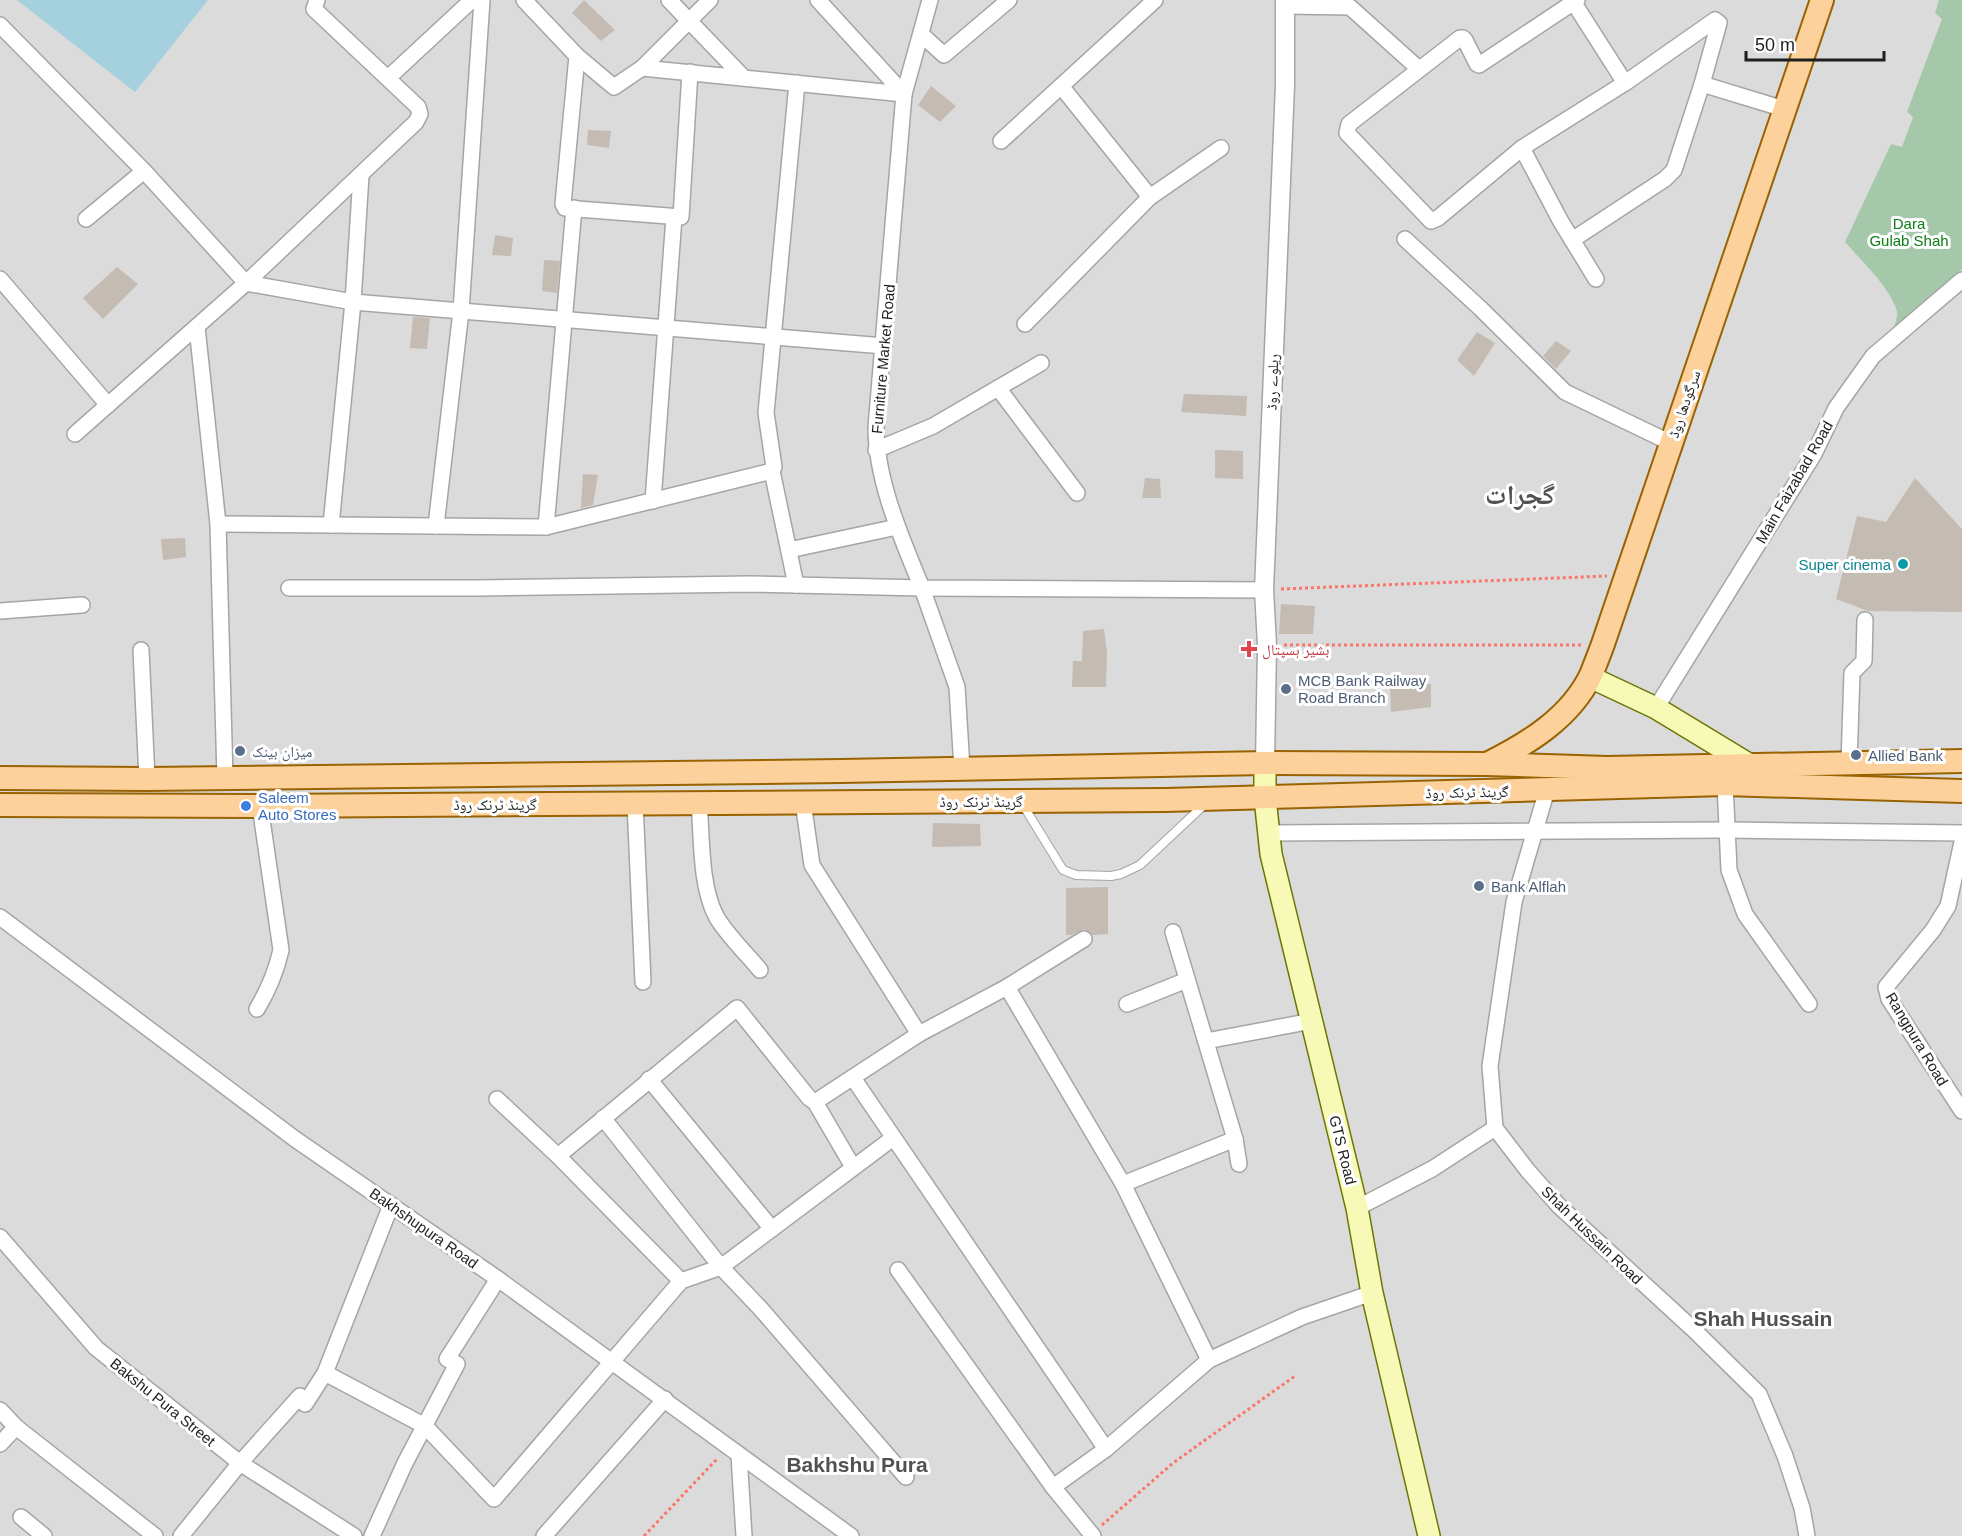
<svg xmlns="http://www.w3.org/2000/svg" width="1962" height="1536" font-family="Arial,'Noto Naskh Arabic',sans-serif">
	<rect width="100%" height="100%" fill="#efebe4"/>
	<rect fill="#dcdbdb" x="0" y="0" width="1962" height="1536"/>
	<path fill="#a5c8aa" d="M1939,0H1962V269L1894,329C1895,323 1898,316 1897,311C1891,289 1860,259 1845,242L1891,144L1902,147L1913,117L1907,112L1942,19L1935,13Z"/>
	<polygon fill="#a4d1dd" points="17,0 208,0 135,92"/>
	<g fill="#c4bbb3">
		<polygon points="584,0 615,30 601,41 572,13"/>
		<polygon points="931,86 956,106 940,122 918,105"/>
		<polygon points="588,130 611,131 609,148 587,145"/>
		<polygon points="495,235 513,238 511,256 492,255"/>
		<polygon points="544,260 560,261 557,293 542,291"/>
		<polygon points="117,267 138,284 103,319 83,298"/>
		<polygon points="413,317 430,318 427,349 410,348"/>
		<polygon points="1477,332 1495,343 1474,376 1457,360"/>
		<polygon points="1556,341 1571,351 1556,369 1543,356"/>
		<polygon points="1184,394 1247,396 1246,416 1181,412"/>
		<polygon points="1215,450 1243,451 1243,479 1215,478"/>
		<polygon points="583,474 598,475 593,505 581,508"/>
		<polygon points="1145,478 1160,479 1161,498 1142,498"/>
		<polygon points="1915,478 1962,529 1962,612 1868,611 1836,599 1857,516 1886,522"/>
		<polygon points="185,538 186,557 163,560 161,539"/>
		<polygon points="1281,604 1315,606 1313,634 1279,634"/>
		<polygon points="1104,629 1107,652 1106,687 1072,687 1073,661 1082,661 1083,631"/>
		<polygon points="1431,684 1431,707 1391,712 1390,685"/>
		<polygon points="933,823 980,824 981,846 932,847"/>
		<polygon points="1108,887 1108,934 1093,935 1084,929 1072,935 1066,935 1066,888"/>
	</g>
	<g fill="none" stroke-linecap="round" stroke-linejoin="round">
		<defs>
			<polyline id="service" points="1023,805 1063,870 1076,875 1111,876 1121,874 1140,865 1205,804"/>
			<g id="minor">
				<polyline points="524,0 577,56 614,87 642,68 710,0"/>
				<polyline points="669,0 744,78"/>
				<polyline points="818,0 904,94"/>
				<path d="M930,0L904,94L876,427C876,481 902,539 922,588L1264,590"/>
				<polyline points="1572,0 1625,83"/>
				<polyline points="1285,6 1350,7 1419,69"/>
				<polyline points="0,25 144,171 246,283 353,302 884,346"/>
				<polyline points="921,34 944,55 1009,0"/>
				<polyline points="577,56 563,204 565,208 681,217 690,72"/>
				<polyline points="642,68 904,94"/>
				<polyline points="388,78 472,0"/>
				<polyline points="1702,84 1784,109"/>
				<polyline points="1061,86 1150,197"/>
				<polyline points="1001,141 1155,0"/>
				<polyline points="1522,148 1560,220 1596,279"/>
				<polyline points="86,219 144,171"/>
				<polyline points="1405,239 1480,308 1565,392 1671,443"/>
				<polyline points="1572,240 1665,179 1674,170 1702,84 1719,23 1715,20 1625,83 1522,148 1438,218 1431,221 1347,133 1349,124 1460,38 1463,38 1465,40 1477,64 1479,65 1577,0"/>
				<polyline points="0,279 108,405"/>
				<polyline points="1025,324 1150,197 1221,148"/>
				<polyline points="197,327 218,524 225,778"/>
				<polyline points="998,388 1077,493"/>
				<polyline points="75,434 246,283 416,122 420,114 418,107 314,9 317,0"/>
				<polyline points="876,450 933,426 1041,363"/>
				<polyline points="772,471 796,585"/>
				<polyline points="653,501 674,217"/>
				<polyline points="218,524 546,527 772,471 774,467 766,413 797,83"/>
				<polyline points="331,525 353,302 361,175"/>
				<polyline points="436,526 461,311 482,0"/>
				<polyline points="546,527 574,208"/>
				<polyline points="789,550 897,527"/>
				<polyline points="289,588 480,588 750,584 922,588 957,687 962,769"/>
				<polyline points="0,611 82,605"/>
				<polyline points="141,650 147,779"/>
				<polyline points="1656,708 1814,454 1836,408 1873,356 1962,280"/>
				<polyline points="1849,764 1852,673 1864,661 1865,620"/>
				<polyline points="1725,784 1729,870 1745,914 1809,1004"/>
				<polyline points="1547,790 1514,902 1490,1066 1495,1128 1528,1171 1559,1206 1694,1330 1759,1394 1785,1456 1802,1508 1807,1536"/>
				<polyline points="803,802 812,865 919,1034"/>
				<polyline points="635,803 643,982"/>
				<path d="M699,803C702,837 700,886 716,916C725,933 747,954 760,970"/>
				<polyline points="1268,833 1727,830 1962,833"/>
				<polyline points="1962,842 1948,906 1933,930 1886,987 1889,999 1962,1111"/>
				<polyline points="0,917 295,1139 498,1279 851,1536"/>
				<polyline points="1173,932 1235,1139 1123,1184 1209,1360"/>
				<polyline points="1007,987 1123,1184"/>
				<polyline points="1127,1004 1187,980"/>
				<path d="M257,1009C269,989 276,972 281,950L260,806"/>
				<polyline points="1206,1041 1312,1021"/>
				<polyline points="853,1078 1106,1449"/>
				<polyline points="649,1079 772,1229"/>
				<polyline points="497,1099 558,1156 681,1281"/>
				<polyline points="815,1102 919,1034 1007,987 1084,939"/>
				<polyline points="603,1118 721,1267 893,1138"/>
				<polyline points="1235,1139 1239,1164"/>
				<polyline points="558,1156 737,1008 809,1098 815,1102 853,1167"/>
				<polyline points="1357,1208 1432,1169 1495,1128"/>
				<polyline points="0,1237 96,1348 240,1463 354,1536"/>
				<polyline points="898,1270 1053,1487"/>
				<polyline points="325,1373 425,1426 494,1499 681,1281 721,1267 760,1308 906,1477"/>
				<polyline points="0,1410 16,1427 155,1536"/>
				<polyline points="0,1444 16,1427"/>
				<polyline points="739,1455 744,1536"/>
				<polyline points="21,1517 44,1536"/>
				<polyline points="181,1536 240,1463 300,1396 305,1404 325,1373 391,1205"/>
				<polyline points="372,1536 405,1463 457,1364 447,1359 498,1279"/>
				<polyline points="544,1536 665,1399"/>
				<polyline points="1093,1536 1053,1487 1106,1449 1209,1360 1302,1317 1372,1293"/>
			</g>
			<polyline id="tertiary" points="1265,763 1267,645 1264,590 1285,85 1285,0"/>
			<g id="secondary">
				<polyline points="1590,677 1656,708 1750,765"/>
				<polyline points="1265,763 1265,798 1271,854 1357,1208 1372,1293 1429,1536"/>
			</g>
			<g id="primary">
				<path d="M1489,763C1529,743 1571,717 1591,675C1595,665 1599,655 1603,644L1822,0"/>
				<polyline points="0,778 147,779 841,771 1265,763 1487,764 1607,768 1962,761"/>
				<polyline points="0,805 260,806 1165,800 1725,784 1962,791"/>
			</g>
		</defs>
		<use href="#service" stroke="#a5a5a5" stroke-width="10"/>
		<use href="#minor" stroke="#a5a5a5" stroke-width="18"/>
		<use href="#tertiary" stroke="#a5a5a5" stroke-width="21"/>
		<use href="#secondary" stroke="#6b7604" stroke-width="24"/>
		<use href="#primary" stroke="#986300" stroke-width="26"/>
		<g stroke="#fa766a" stroke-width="3" stroke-dasharray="3 3" stroke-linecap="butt">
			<polyline points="1281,589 1607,576"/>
			<polyline points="1284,645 1583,645"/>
			<polyline points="1102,1525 1173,1463 1295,1376"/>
			<polyline points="644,1536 717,1459"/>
		</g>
		<use href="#service" stroke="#fff" stroke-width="8"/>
		<use href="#minor" stroke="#fff" stroke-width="15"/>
		<use href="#tertiary" stroke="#fff" stroke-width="18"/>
		<use href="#secondary" stroke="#f7fab7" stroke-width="21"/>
		<use href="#primary" stroke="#fcd19c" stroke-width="22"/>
	</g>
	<circle fill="#0f9aa8" stroke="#fff" stroke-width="2" cx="1903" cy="564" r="6"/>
	<path fill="#e0444e" stroke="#fff" stroke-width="2" d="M1246 640h6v6h6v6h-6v6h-6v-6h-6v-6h6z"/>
	<g fill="#5c6f8a" stroke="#fff" stroke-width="2">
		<circle cx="1286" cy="689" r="6"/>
		<circle cx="240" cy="751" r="6"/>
		<circle cx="1856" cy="755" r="6"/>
		<circle cx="1479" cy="886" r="6"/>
	</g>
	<circle fill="#3f7fe0" stroke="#fff" stroke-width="2" cx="246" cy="806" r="6"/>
	<g text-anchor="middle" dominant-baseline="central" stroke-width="6" stroke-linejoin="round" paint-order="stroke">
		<g font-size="15" fill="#0b7d13" stroke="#fff">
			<text x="1909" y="223">Dara<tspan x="1909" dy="17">Gulab Shah</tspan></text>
		</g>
		<g font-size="15" fill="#1e1e1e" stroke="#fff">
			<text transform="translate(883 359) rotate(-85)">Furniture Market Road</text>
			<text transform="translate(1272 382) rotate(-88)">ریلوے روڈ</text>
			<text transform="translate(1684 404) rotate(-71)">سرگودھا روڈ</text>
			<text transform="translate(1794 482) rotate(-60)">Main Faizabad Road</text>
			<text transform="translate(1467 792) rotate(-1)">گرینڈ ٹرنک روڈ</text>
			<text x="981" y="801">گرینڈ ٹرنک روڈ</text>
			<text x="495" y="804">گرینڈ ٹرنک روڈ</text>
			<text transform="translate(1917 1039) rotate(59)">Rangpura Road</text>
			<text transform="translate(1343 1150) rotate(76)">GTS Road</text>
			<text transform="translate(424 1228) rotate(35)">Bakhshupura Road</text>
			<text transform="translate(1592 1235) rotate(44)">Shah Hussain Road</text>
			<text transform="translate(163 1402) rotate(39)">Bakshu Pura Street</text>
		</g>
		<g font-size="15" fill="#0d838f" stroke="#fff" text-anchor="end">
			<text x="1891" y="564">Super cinema</text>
		</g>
		<g font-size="15" fill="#be3a42" stroke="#fff" text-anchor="start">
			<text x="1262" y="649">بشیر ہسپتال</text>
		</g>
		<g font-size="15" fill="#4e5e75" stroke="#fff" text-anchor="start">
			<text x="1298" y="680">MCB Bank Railway<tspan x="1298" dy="17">Road Branch</tspan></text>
			<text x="252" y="751">میزان بینک</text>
			<text x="1868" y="755">Allied Bank</text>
			<text x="1491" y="886">Bank Alflah</text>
		</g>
		<g font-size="15" fill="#366cbe" stroke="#fff" text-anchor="start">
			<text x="258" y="797">Saleem<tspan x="258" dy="17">Auto Stores</tspan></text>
		</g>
		<g font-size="21" font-weight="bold" fill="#515151" stroke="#fff">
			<text x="1763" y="1318">Shah Hussain</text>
			<text x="857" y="1464">Bakhshu Pura</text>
		</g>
		<g font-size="27" font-weight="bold" fill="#515151" stroke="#fff">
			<text x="1520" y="495">گجرات</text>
		</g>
	</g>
	<path d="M1746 51v9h138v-9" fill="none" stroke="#1e1e1e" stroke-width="3"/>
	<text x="1755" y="51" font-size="18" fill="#1e1e1e" stroke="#ffffff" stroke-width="4.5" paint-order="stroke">50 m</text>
</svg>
